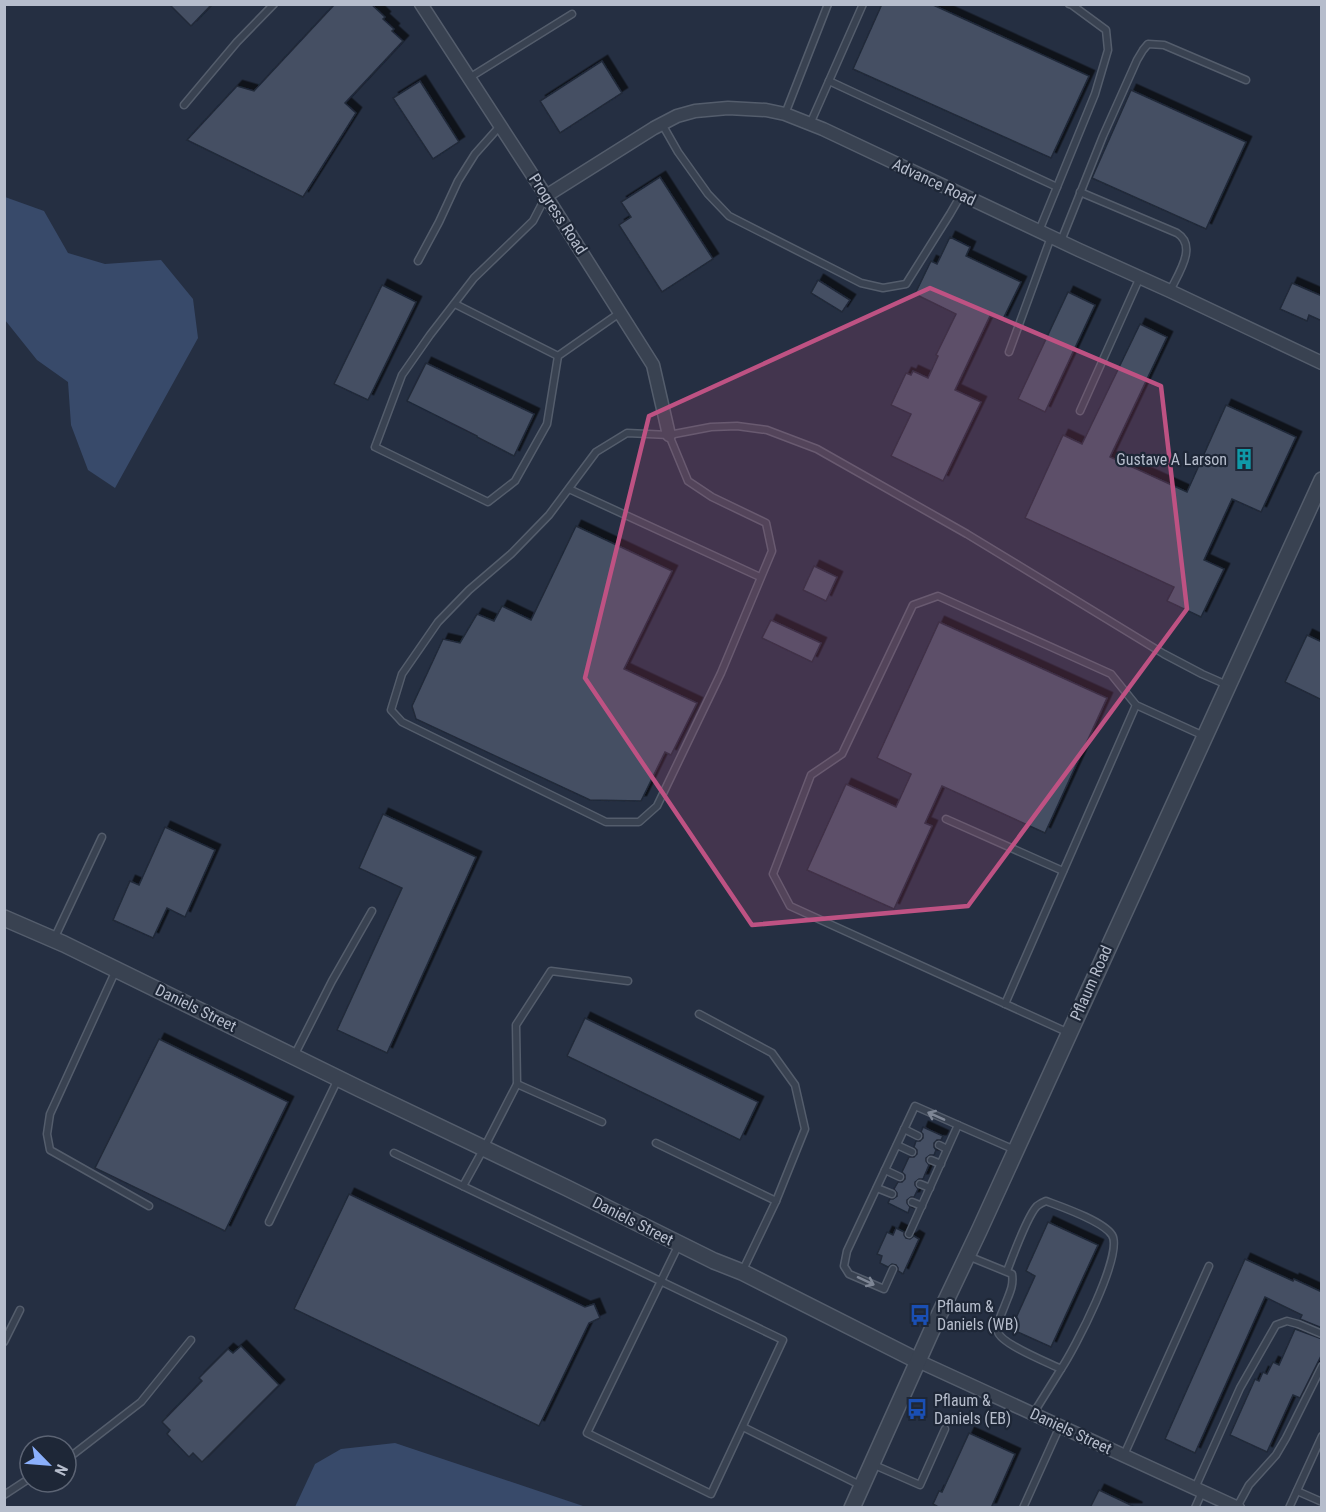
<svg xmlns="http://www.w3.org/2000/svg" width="1326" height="1512" font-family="'Roboto Condensed',sans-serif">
	<defs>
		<filter id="shadow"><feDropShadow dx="5.5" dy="-5.5" stdDeviation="0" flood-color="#0009"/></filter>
	</defs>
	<rect width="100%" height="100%" fill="#252f42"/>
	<g fill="#384a6a">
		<polygon points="5,197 44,211 68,253 105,264 161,260 193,299 198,338 115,488 88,470 71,425 68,382 37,360 5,320"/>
		<polygon points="395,1443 586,1507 295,1507 315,1464 341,1449"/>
	</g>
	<g fill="#444f64" stroke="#202939" stroke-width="1.5" filter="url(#shadow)">
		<polygon points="169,4 212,4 191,26"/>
		<polygon points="335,4 371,4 385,17 383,19 394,29 392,31 403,41 345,103 356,113 303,197 187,140 237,86 254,91"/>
		<polygon points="882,4 931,4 1089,76 1051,158 853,69"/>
		<polygon points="602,61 622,93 560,133 540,101"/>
		<polygon points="420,81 459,142 433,159 393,98"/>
		<polygon points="1131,90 1246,142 1206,229 1092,178"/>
		<polygon points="660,177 713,259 662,292 619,225 631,217 621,202"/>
		<polygon points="950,237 970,247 966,256 1021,282 1002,321 990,316 955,390 981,402 943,481 891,456 911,414 891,405 906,373 911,375 913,371 928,378 938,356 936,355 956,314 915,294 931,261 937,264"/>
		<polygon points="818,280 850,300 842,312 811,293"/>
		<polygon points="1292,283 1322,296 1322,321 1309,315 1307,321 1280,309"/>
		<polygon points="382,285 416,302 368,400 334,384"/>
		<polygon points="1068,292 1095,305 1045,412 1018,399"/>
		<polygon points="1140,324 1167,337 1110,457 1187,492 1226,405 1296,437 1261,512 1232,499 1204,560 1224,569 1201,617 1167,601 1174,587 1025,518 1063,435 1082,444"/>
		<polygon points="426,363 534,414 514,456 477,437 477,436 407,401"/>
		<polygon points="576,526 672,571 624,669 697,703 671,755 665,752 641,801 590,800 416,719 412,706 443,639 460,643 477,614 494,621 502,606 531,620"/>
		<polygon points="814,566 837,577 826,601 803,590"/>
		<polygon points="771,620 821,643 812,662 762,638"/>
		<polygon points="939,622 1107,698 1045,833 942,786 925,823 932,826 894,909 807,870 846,784 896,807 911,774 877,758"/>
		<polygon points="1307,635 1322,642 1322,700 1285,682"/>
		<polygon points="383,814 476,857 387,1053 337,1030 402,888 359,868"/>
		<polygon points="165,827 215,850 185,917 167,908 153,938 113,920 130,881 139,885"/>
		<polygon points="585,1018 758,1102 740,1140 567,1056"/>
		<polygon points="159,1039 288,1102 225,1231 95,1168"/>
		<polygon points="923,1127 943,1136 941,1140 937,1140 934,1143 934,1147 936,1150 934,1155 930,1155 926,1158 926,1161 929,1165 923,1179 919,1179 915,1182 915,1185 918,1189 914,1197 911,1197 907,1200 907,1203 910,1207 908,1213 888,1203 890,1199 893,1199 897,1196 897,1193 894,1189 898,1182 902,1182 905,1179 905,1175 902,1172 909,1157 914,1157 917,1154 917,1150 914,1147 916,1141 920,1141 923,1138 923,1134 921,1132"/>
		<polygon points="349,1194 585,1307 594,1304 600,1318 589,1323 539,1426 294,1309"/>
		<polygon points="1048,1222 1098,1245 1051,1347 1011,1329 1035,1276 1026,1271"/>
		<polygon points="896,1228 904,1232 904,1235 906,1238 910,1239 914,1236 919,1239 903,1274 898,1271 898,1268 896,1265 892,1264 888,1267 880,1263 882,1256 877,1254 887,1232 893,1235"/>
		<polygon points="1245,1259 1293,1281 1294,1279 1322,1292 1322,1328 1300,1319 1302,1315 1265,1297 1195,1453 1165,1439"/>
		<polygon points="1295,1329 1322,1339 1322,1354 1300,1398 1293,1395 1267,1452 1230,1435 1255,1379 1259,1381 1263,1372 1267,1374 1273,1362 1279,1365"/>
		<polygon points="241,1346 279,1385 202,1462 193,1453 189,1457 167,1434 170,1430 162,1422 202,1381 199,1378 228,1349 233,1353"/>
		<polygon points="969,1433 1015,1454 991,1508 940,1508 933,1504 939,1491 942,1492"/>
		<polygon points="1099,1490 1137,1508 1090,1508"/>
	</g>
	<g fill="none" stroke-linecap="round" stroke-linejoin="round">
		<defs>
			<g id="service">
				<polyline points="469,78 572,14"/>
				<polyline points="829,81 1057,187"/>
				<polyline points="184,105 237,42 274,4"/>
				<polyline points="785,114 828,4"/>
				<polyline points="662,124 678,152 708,194 729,216 861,283 883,288 906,284 950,214 961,195"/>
				<polyline points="810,124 863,4"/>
				<path d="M1080,192L1177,233C1198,246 1178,274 1170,291"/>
				<polyline points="546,196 533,221 474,278 430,335 402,375 375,447 488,502 515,481 547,424 558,356 621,312"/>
				<polyline points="1039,231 1095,94 1108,50 1106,30 1072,5 1069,4"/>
				<polyline points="1061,241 1103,136 1137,60 1143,50 1148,44 1164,45 1246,80"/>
				<polyline points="418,261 439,222 458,181 475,154 500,126"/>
				<polyline points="455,304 558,356"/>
				<polyline points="1009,352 1051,237"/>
				<polyline points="1080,411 1140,277"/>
				<polyline points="669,435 688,481 712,497 766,523 772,551 721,673 657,806 639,822 606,822 402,722 391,710 402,674 438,622 469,590 511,554 549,515 596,452 627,433 669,435 711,427 737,426 767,430 817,449 967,534 1164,654 1202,674 1227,685"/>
				<polyline points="569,489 760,577"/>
				<polyline points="946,819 1063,871"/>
				<polyline points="54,939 102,837"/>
				<polyline points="116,970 50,1114 47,1134 50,1150 149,1206"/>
				<polyline points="1005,1004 1136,705"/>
				<polyline points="699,1014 772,1053 795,1085 805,1129 776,1201 742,1272"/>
				<polyline points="1069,1033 790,906 773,874 811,775 842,754 913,605 938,596 1111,674 1136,705 1204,736"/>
				<polyline points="294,1056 332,981 372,911"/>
				<polyline points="517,1084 602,1122"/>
				<polyline points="958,1125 1015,1150"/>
				<polyline points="904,1129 918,1136"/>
				<polyline points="656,1143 776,1201"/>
				<polyline points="897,1145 912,1152"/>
				<polyline points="939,1145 947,1149"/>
				<polyline points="394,1153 783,1340 711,1494 587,1433 679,1244"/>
				<polyline points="931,1160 941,1164"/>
				<polyline points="885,1170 900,1177"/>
				<polyline points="920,1184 930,1188"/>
				<polyline points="463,1186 484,1148 517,1084 516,1025 551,971 628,981"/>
				<polyline points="877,1188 892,1194"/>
				<polyline points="912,1202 922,1206"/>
				<polyline points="269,1222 338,1079"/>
				<path d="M968,1256L1012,1274C1014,1286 1009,1294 1005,1305C1002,1313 996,1324 998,1332C1001,1344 1049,1363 1061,1369C1074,1350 1124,1254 1112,1235C1103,1221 1062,1207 1046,1201C1041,1203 1041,1203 1037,1206C1027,1216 1013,1256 1007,1271"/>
				<polyline points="893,1269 884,1289 849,1274 844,1266 847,1251 915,1106 958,1125 909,1234"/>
				<polyline points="4,1342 20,1310"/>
				<polyline points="1033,1414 1061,1369"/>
				<polyline points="743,1427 860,1485"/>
				<polyline points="1124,1455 1209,1266"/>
				<polyline points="66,1460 141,1402 191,1340"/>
				<polyline points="872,1464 920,1485 945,1429"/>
				<polyline points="1195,1488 1240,1388 1276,1325 1287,1321 1298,1324 1322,1334"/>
				<polyline points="1297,1491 1322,1502"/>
				<polyline points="4,1495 30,1478"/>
				<polyline points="1237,1507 1249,1485 1276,1455 1286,1438 1322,1366"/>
				<polyline points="1023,1508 1060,1426"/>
				<polyline points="1195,1508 1202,1492"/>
				<polyline points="1289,1508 1322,1436"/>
			</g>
			<g id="minor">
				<polyline points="421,4 546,196 653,365 669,435"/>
				<polyline points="546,196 654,128 677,116 695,111 728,108 766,110 785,114 823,129 1079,250 1170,291 1322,363"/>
				<polyline points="918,1361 1238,1508"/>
			</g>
			<g id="tertiary">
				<polyline points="4,918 64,944 360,1089 567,1188 714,1261 742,1272 918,1361"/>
				<polyline points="852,1508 931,1332 979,1231 1322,480"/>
			</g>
		</defs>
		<use href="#service" stroke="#545d6c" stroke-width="9"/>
		<use href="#minor" stroke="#545d6c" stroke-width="15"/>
		<use href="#tertiary" stroke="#545d6c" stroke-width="18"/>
		<use href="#service" stroke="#394251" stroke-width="6"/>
		<use href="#minor" stroke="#394251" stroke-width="12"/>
		<use href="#tertiary" stroke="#394251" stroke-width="15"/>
	</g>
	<defs><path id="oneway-shaft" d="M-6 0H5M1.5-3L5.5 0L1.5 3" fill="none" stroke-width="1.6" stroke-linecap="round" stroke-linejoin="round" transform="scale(1.5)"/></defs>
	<g stroke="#7e8695">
		<use href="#oneway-shaft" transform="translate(936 1116) rotate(-156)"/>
		<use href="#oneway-shaft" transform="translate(866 1281) rotate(25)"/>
	</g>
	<path fill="#be5283" fill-opacity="0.2" stroke="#be5283" stroke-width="4.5" stroke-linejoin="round" d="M930,288L1161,386L1187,609L968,906L752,925L585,678L649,416Z"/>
	<defs>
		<symbol id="building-bare" viewBox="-9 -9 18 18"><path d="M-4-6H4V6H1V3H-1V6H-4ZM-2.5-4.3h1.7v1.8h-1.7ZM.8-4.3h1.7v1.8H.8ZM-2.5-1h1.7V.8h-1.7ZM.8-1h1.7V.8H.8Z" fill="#0f9aa8" stroke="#1e2737" stroke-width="2.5" paint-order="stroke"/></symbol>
		<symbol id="bus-bare" viewBox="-9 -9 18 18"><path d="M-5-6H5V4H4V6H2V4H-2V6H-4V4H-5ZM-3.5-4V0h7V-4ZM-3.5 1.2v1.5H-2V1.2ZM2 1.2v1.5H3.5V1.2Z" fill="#1a4fb4" stroke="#1e2737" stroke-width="2.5" paint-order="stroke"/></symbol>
	</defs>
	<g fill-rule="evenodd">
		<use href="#building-bare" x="1229" y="444" width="30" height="30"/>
		<use href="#bus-bare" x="905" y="1300" width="30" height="30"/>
		<use href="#bus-bare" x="902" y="1394" width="30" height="30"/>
	</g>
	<g text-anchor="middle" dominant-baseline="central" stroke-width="4.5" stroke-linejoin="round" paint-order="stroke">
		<g font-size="16" fill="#b6bdcc" stroke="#1e2737">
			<text transform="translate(934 182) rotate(25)">Advance Road</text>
			<text transform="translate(558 214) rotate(57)">Progress Road</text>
			<text transform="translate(1091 983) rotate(-66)">Pflaum Road</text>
			<text transform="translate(196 1008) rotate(26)">Daniels Street</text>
			<text transform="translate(633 1221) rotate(27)">Daniels Street</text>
			<text transform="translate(1071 1431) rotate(25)">Daniels Street</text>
		</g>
		<g font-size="16" fill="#b6bdcc" stroke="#1e2737" text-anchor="start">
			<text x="1227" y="459" text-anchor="end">Gustave A Larson</text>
			<text x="937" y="1306">Pflaum &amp;<tspan x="937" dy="18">Daniels (WB)</tspan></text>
			<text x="934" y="1400">Pflaum &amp;<tspan x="934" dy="18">Daniels (EB)</tspan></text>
		</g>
	</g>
	<rect width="1326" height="1512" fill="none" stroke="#b6bdcc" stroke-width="12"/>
	<g transform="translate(48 1464) rotate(115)"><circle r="28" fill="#1e2737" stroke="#5b6373" stroke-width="1.5"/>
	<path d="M0-4.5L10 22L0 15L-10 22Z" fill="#8bb0fc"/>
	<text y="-9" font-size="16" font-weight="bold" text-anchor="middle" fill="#b6bdcc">N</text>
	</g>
</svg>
